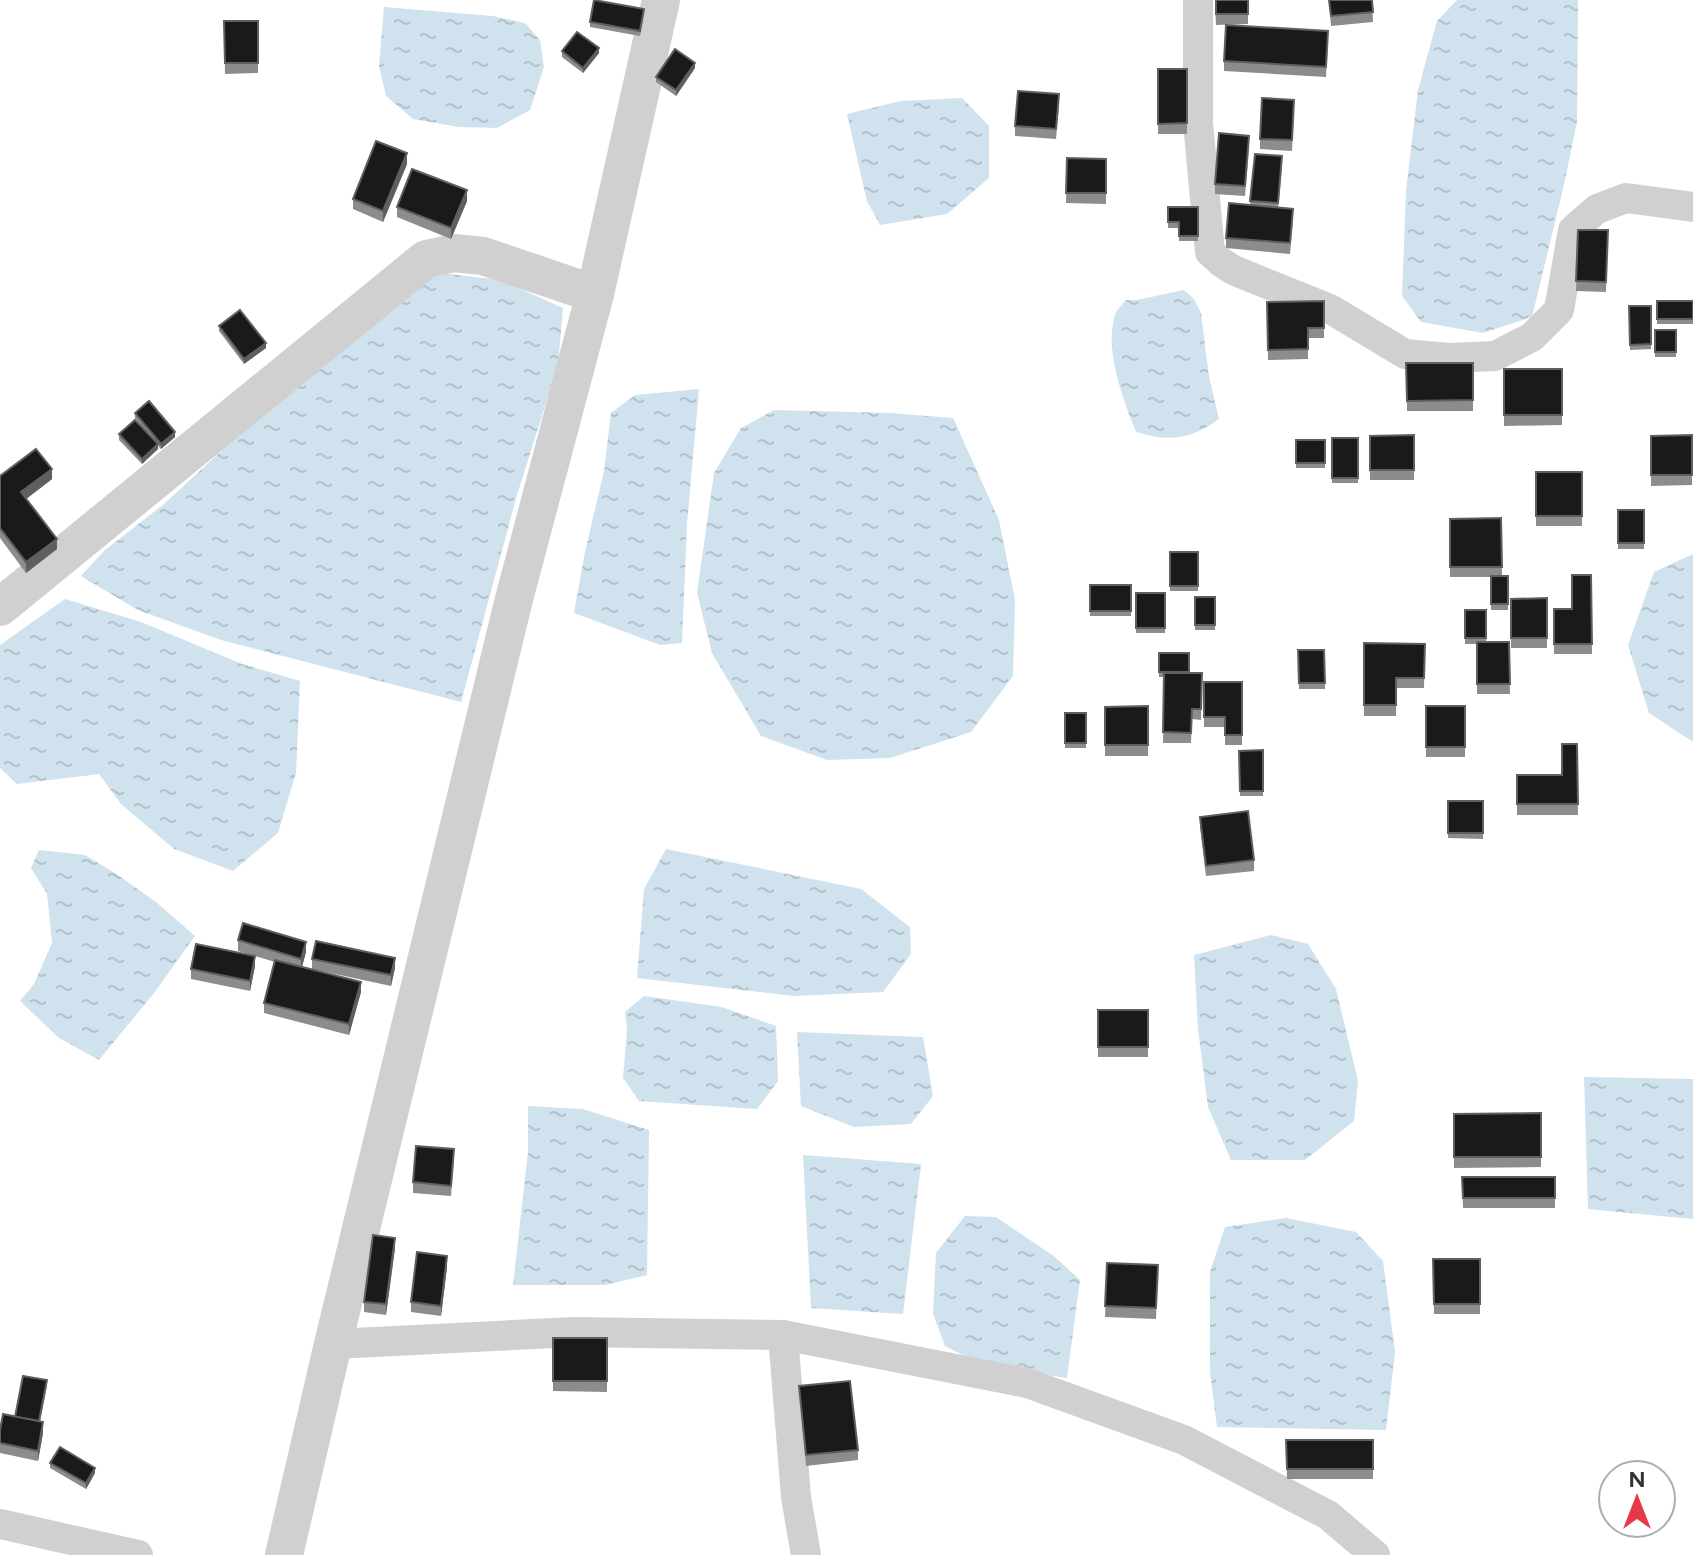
<svg xmlns="http://www.w3.org/2000/svg" width="1693" height="1555" font-family="Figtree,sans-serif">
	<defs>
		<pattern id="water-ripples" width="26" height="14" patternUnits="userSpaceOnUse" patternTransform="scale(2)"><rect width="26" height="14" fill="#cfe2ee"/><path d="M2 4q2-2 4 0t4 0M15 11q2-2 4 0t4 0" fill="none" stroke="#b2c2cd"/></pattern>
	</defs>
	<rect width="100%" height="100%" fill="#fff"/>
	<g fill="url(#water-ripples)">
		<polygon points="1457,0 1578,0 1577,122 1563,189 1532,317 1483,333 1421,322 1402,296 1406,191 1418,90 1437,21"/>
		<polygon points="384,7 493,16 525,23 540,40 544,67 530,110 497,128 459,127 413,119 386,96 379,66"/>
		<polygon points="962,98 989,126 989,178 947,214 880,225 867,201 847,114 901,101"/>
		<polygon points="431,272 501,280 563,308 558,365 517,495 461,702 221,640 138,610 81,576 105,550 164,504 255,420"/>
		<path d="M1184,290L1194,299L1201,313L1209,377L1219,419C1190,440 1169,442 1136,432C1123,398 1104,351 1115,315C1117,309 1123,304 1126,300H1137Z"/>
		<polygon points="699,389 687,524 682,643 660,645 574,613 585,552 604,471 611,413 635,395"/>
		<polygon points="774,410 890,413 953,418 999,520 1015,600 1013,676 971,732 890,758 827,760 761,736 712,653 697,593 714,473 741,428"/>
		<polygon points="1693,554 1693,742 1649,713 1628,645 1654,572"/>
		<polygon points="65,599 141,622 242,664 300,681 296,773 278,833 233,871 174,849 121,804 99,774 17,784 0,768 0,645"/>
		<polygon points="666,849 861,889 910,927 911,954 883,992 794,996 637,978 644,889"/>
		<polygon points="39,850 85,855 115,873 156,902 195,936 154,993 99,1060 59,1038 20,1001 34,984 52,943 47,894 31,868"/>
		<polygon points="1271,935 1308,944 1336,989 1358,1081 1354,1121 1305,1160 1231,1160 1208,1107 1198,1029 1194,955"/>
		<polygon points="644,996 722,1007 776,1026 778,1081 757,1109 639,1101 623,1078 627,1030 625,1012"/>
		<polygon points="797,1032 923,1037 933,1096 911,1124 854,1127 801,1106"/>
		<polygon points="1584,1077 1693,1079 1693,1219 1588,1209"/>
		<polygon points="528,1106 583,1109 649,1130 647,1275 605,1285 513,1285 528,1152"/>
		<polygon points="803,1155 921,1164 903,1314 811,1308"/>
		<polygon points="965,1216 996,1217 1055,1257 1080,1280 1067,1378 985,1366 945,1346 933,1314 936,1253"/>
		<polygon points="1286,1218 1356,1232 1383,1261 1395,1352 1386,1430 1217,1427 1210,1372 1210,1272 1225,1227"/>
	</g>
	<g fill="none" stroke-linecap="round" stroke-linejoin="round">
		<g stroke="#d0d0d0" stroke-width="30">
			<polyline points="1198,0 1198,123 1210,252 1221,262 1233,270 1332,310 1405,354 1449,358 1495,356 1532,337 1559,310 1573,230 1597,209 1626,198 1693,207"/>
			<polyline points="783,1335 796,1497 806,1555"/>
			<polyline points="333,1344 573,1332 783,1335 1027,1383 1184,1440 1328,1515 1375,1555"/>
			<polyline points="0,1524 138,1555"/>
		</g>
		<g stroke="#d0d0d0" stroke-width="38">
			<polyline points="0,607 426,259 454,253 483,256 595,294"/>
			<polyline points="284,1555 333,1344 514,599 595,294 661,0"/>
		</g>
	</g>
	<g fill="#8c8c8c">
		<polygon points="1215,0 1248,0 1248,24 1216,25"/>
		<polygon points="1329,0 1372,0 1373,22 1331,26"/>
		<polygon points="644,14 640,36 590,27 590,22"/>
		<polygon points="224,21 258,21 258,73 225,74"/>
		<polygon points="1328,41 1326,77 1224,71 1224,61"/>
		<polygon points="562,51 599,53 583,73 562,57"/>
		<polygon points="695,68 676,96 656,82 656,77"/>
		<rect x="1158" y="69" width="29" height="65"/>
		<polygon points="1059,105 1056,139 1015,136 1015,126"/>
		<polygon points="1294,110 1292,151 1260,149 1260,139"/>
		<polygon points="1249,146 1245,196 1215,194 1215,184"/>
		<polygon points="1255,154 1282,167 1278,208 1293,220 1290,254 1226,248 1226,238 1250,205"/>
		<polygon points="1067,158 1106,159 1106,204 1066,203"/>
		<polygon points="407,164 383,222 353,209 353,199"/>
		<polygon points="467,201 451,239 397,217 397,207"/>
		<polygon points="1168,207 1198,207 1198,241 1179,241 1179,228 1168,228"/>
		<polygon points="1578,230 1608,230 1606,292 1576,291"/>
		<polygon points="1324,301 1324,338 1308,338 1308,359 1268,360 1267,302"/>
		<rect x="1657" y="301" width="36" height="23"/>
		<polygon points="1629,306 1651,306 1651,349 1630,350"/>
		<polygon points="219,326 266,348 244,364 219,331"/>
		<rect x="1655" y="330" width="21" height="27"/>
		<polygon points="1406,363 1473,363 1473,411 1407,411"/>
		<polygon points="1504,369 1562,369 1562,425 1504,426"/>
		<polygon points="135,413 175,437 161,449 158,446 158,449 142,464 119,440 119,434 143,428 135,418"/>
		<polygon points="1414,435 1414,480 1370,480 1370,436"/>
		<polygon points="1692,435 1692,485 1651,486 1651,436"/>
		<rect x="1332" y="438" width="26" height="45"/>
		<rect x="1296" y="440" width="29" height="28"/>
		<rect x="1536" y="472" width="46" height="54"/>
		<polygon points="0,476 52,479 26,499 57,549 26,573 0,538"/>
		<rect x="1618" y="510" width="26" height="39"/>
		<polygon points="1501,518 1502,576 1508,576 1508,610 1491,610 1491,577 1450,577 1450,519"/>
		<rect x="1170" y="552" width="28" height="39"/>
		<polygon points="1591,575 1592,654 1554,654 1554,609 1572,609"/>
		<rect x="1090" y="585" width="41" height="31"/>
		<rect x="1136" y="593" width="29" height="40"/>
		<rect x="1195" y="597" width="20" height="33"/>
		<polygon points="1547,598 1547,648 1511,648 1511,599"/>
		<polygon points="1465,610 1486,610 1486,642 1509,642 1510,694 1477,694 1477,644 1465,644"/>
		<polygon points="1364,643 1425,644 1424,688 1396,688 1396,716 1364,716"/>
		<polygon points="1298,650 1324,650 1325,689 1299,689"/>
		<polygon points="1159,653 1189,653 1189,673 1202,673 1201,720 1192,719 1191,743 1163,743 1164,677 1159,677"/>
		<polygon points="1204,682 1242,682 1242,745 1225,745 1225,727 1204,727"/>
		<polygon points="1148,706 1148,756 1105,756 1105,707"/>
		<rect x="1426" y="706" width="39" height="51"/>
		<rect x="1065" y="713" width="21" height="35"/>
		<polygon points="1577,744 1578,815 1517,815 1517,775 1562,775"/>
		<polygon points="1263,750 1263,796 1240,796 1239,751"/>
		<polygon points="1448,801 1483,801 1483,839 1448,838"/>
		<polygon points="1200,817 1254,860 1254,871 1206,876 1200,827"/>
		<polygon points="238,940 306,952 302,967 361,992 349,1035 264,1013 264,1003 275,962 255,956 255,966 250,991 191,979 191,969 255,956 238,951"/>
		<polygon points="312,959 395,968 391,986 312,969"/>
		<rect x="1098" y="1010" width="50" height="47"/>
		<polygon points="1541,1113 1541,1167 1454,1168 1454,1114"/>
		<polygon points="454,1159 451,1196 413,1193 413,1182"/>
		<polygon points="1462,1177 1555,1177 1555,1208 1463,1208"/>
		<polygon points="395,1248 386,1315 364,1312 364,1302"/>
		<polygon points="1433,1259 1480,1259 1480,1314 1434,1314"/>
		<polygon points="1107,1263 1158,1265 1156,1319 1105,1317"/>
		<polygon points="447,1267 441,1316 411,1312 411,1302"/>
		<polygon points="553,1338 607,1338 607,1392 553,1391"/>
		<polygon points="47,1386 40,1422 43,1433 38,1461 0,1453 0,1430"/>
		<polygon points="799,1386 858,1450 858,1460 806,1466"/>
		<polygon points="1286,1440 1373,1440 1373,1479 1287,1479"/>
		<polygon points="50,1463 95,1473 86,1489 50,1468"/>
	</g>
	<g fill="#5f5f5f">
		<polygon points="599,48 599,53 583,73 583,68"/>
		<polygon points="695,63 695,68 676,96 676,90"/>
		<polygon points="407,153 407,164 383,222 383,211"/>
		<polygon points="467,190 467,201 451,239 451,228"/>
		<polygon points="266,343 266,348 244,364 244,359"/>
		<polygon points="175,432 175,437 161,449 161,444"/>
		<polygon points="158,444 158,449 142,464 142,459"/>
		<polygon points="52,469 52,479 21,503 21,492"/>
		<polygon points="57,539 57,549 26,573 26,562"/>
		<polygon points="306,942 306,952 301,970 301,959"/>
		<polygon points="255,956 255,966 250,991 250,981"/>
		<polygon points="395,958 395,968 391,986 391,975"/>
		<polygon points="361,982 361,992 349,1035 349,1024"/>
		<polygon points="395,1238 395,1248 386,1315 386,1304"/>
		<polygon points="447,1256 447,1267 441,1316 441,1306"/>
		<polygon points="43,1422 43,1433 38,1461 38,1451"/>
		<polygon points="95,1468 95,1473 86,1489 86,1483"/>
	</g>
	<g fill="#1a1a1a" stroke="#5f5f5f" stroke-width="2">
		<polygon points="594,0 644,9 640,31 590,22"/>
		<rect x="1216" y="0" width="32" height="14"/>
		<polygon points="1329,0 1372,0 1373,12 1331,16"/>
		<polygon points="224,21 258,21 258,63 225,63"/>
		<polygon points="1226,25 1328,31 1326,67 1224,61"/>
		<polygon points="577,32 599,48 583,68 562,51"/>
		<polygon points="675,49 695,63 676,90 656,77"/>
		<polygon points="1158,69 1187,69 1187,123 1158,124"/>
		<polygon points="1018,91 1059,94 1056,129 1015,126"/>
		<polygon points="1262,98 1294,100 1292,140 1260,139"/>
		<polygon points="1219,133 1249,136 1245,186 1215,184"/>
		<polygon points="376,141 407,153 383,211 353,199"/>
		<polygon points="1255,154 1282,156 1278,203 1250,201"/>
		<polygon points="1067,158 1106,159 1106,193 1066,193"/>
		<polygon points="412,169 467,190 451,228 397,207"/>
		<polygon points="1229,203 1293,209 1290,243 1226,238"/>
		<polygon points="1168,207 1198,207 1198,236 1179,236 1179,222 1168,222"/>
		<polygon points="1578,230 1608,230 1606,282 1576,281"/>
		<polygon points="1324,301 1324,328 1308,328 1308,349 1268,350 1267,302"/>
		<rect x="1657" y="301" width="36" height="18"/>
		<polygon points="1629,306 1651,306 1651,344 1630,345"/>
		<polygon points="240,310 266,343 244,359 219,326"/>
		<rect x="1655" y="330" width="21" height="22"/>
		<polygon points="1406,363 1473,363 1473,400 1407,401"/>
		<rect x="1504" y="369" width="58" height="46"/>
		<polygon points="149,401 175,432 161,444 135,413"/>
		<polygon points="135,420 158,444 142,459 119,434"/>
		<polygon points="1414,435 1414,470 1370,470 1370,436"/>
		<polygon points="1692,435 1692,475 1651,475 1651,436"/>
		<rect x="1332" y="438" width="26" height="40"/>
		<rect x="1296" y="440" width="29" height="23"/>
		<polygon points="36,449 52,469 21,492 57,539 26,562 0,528 0,476"/>
		<rect x="1536" y="472" width="46" height="44"/>
		<rect x="1618" y="510" width="26" height="33"/>
		<polygon points="1501,518 1502,567 1450,567 1450,519"/>
		<rect x="1170" y="552" width="28" height="34"/>
		<polygon points="1572,575 1591,575 1592,644 1554,644 1554,609 1572,609"/>
		<rect x="1491" y="576" width="17" height="28"/>
		<rect x="1090" y="585" width="41" height="26"/>
		<rect x="1136" y="593" width="29" height="35"/>
		<rect x="1195" y="597" width="20" height="28"/>
		<polygon points="1547,598 1547,638 1511,638 1511,599"/>
		<rect x="1465" y="610" width="21" height="28"/>
		<polygon points="1477,642 1509,642 1510,684 1477,684"/>
		<polygon points="1364,643 1425,644 1424,678 1396,678 1396,705 1364,705"/>
		<polygon points="1298,650 1324,650 1325,683 1299,683"/>
		<rect x="1159" y="653" width="30" height="19"/>
		<polygon points="1164,673 1202,673 1201,709 1192,709 1191,733 1163,732"/>
		<polygon points="1204,682 1242,682 1242,735 1225,735 1225,717 1204,717"/>
		<polygon points="1148,706 1148,745 1105,745 1105,707"/>
		<rect x="1426" y="706" width="39" height="41"/>
		<rect x="1065" y="713" width="21" height="30"/>
		<polygon points="1562,744 1577,744 1578,804 1517,804 1517,775 1562,775"/>
		<polygon points="1263,750 1263,791 1240,791 1239,751"/>
		<rect x="1448" y="801" width="35" height="32"/>
		<polygon points="1248,811 1254,860 1206,866 1200,817"/>
		<polygon points="243,923 306,942 301,959 238,940"/>
		<polygon points="316,941 395,958 391,975 312,959"/>
		<polygon points="196,944 255,956 250,981 191,969"/>
		<polygon points="275,960 361,982 349,1024 264,1003"/>
		<rect x="1098" y="1010" width="50" height="37"/>
		<polygon points="1541,1113 1541,1157 1454,1157 1454,1114"/>
		<polygon points="416,1146 454,1149 451,1186 413,1182"/>
		<polygon points="1462,1177 1555,1177 1555,1198 1463,1198"/>
		<polygon points="373,1235 395,1238 386,1304 364,1302"/>
		<polygon points="417,1252 447,1256 441,1306 411,1302"/>
		<polygon points="1433,1259 1480,1259 1480,1304 1434,1304"/>
		<polygon points="1107,1263 1158,1265 1156,1308 1105,1306"/>
		<rect x="553" y="1338" width="54" height="43"/>
		<polygon points="23,1376 47,1380 39,1421 15,1417"/>
		<polygon points="850,1381 858,1450 806,1455 799,1386"/>
		<polygon points="3,1414 43,1422 38,1451 0,1443 0,1430"/>
		<polygon points="1286,1440 1373,1440 1373,1469 1287,1469"/>
		<polygon points="60,1447 95,1468 86,1483 50,1463"/>
	</g>
	<g transform="translate(1637 1499)"><circle r="38" fill="#ffffff" stroke="#adadad" stroke-width="2"/>
	<path d="M0-6L14 30L0 20L-14 30Z" fill="#e63946"/>
	<text y="-12" font-size="22" font-weight="bold" text-anchor="middle" fill="#333333">N</text>
	</g>
</svg>
